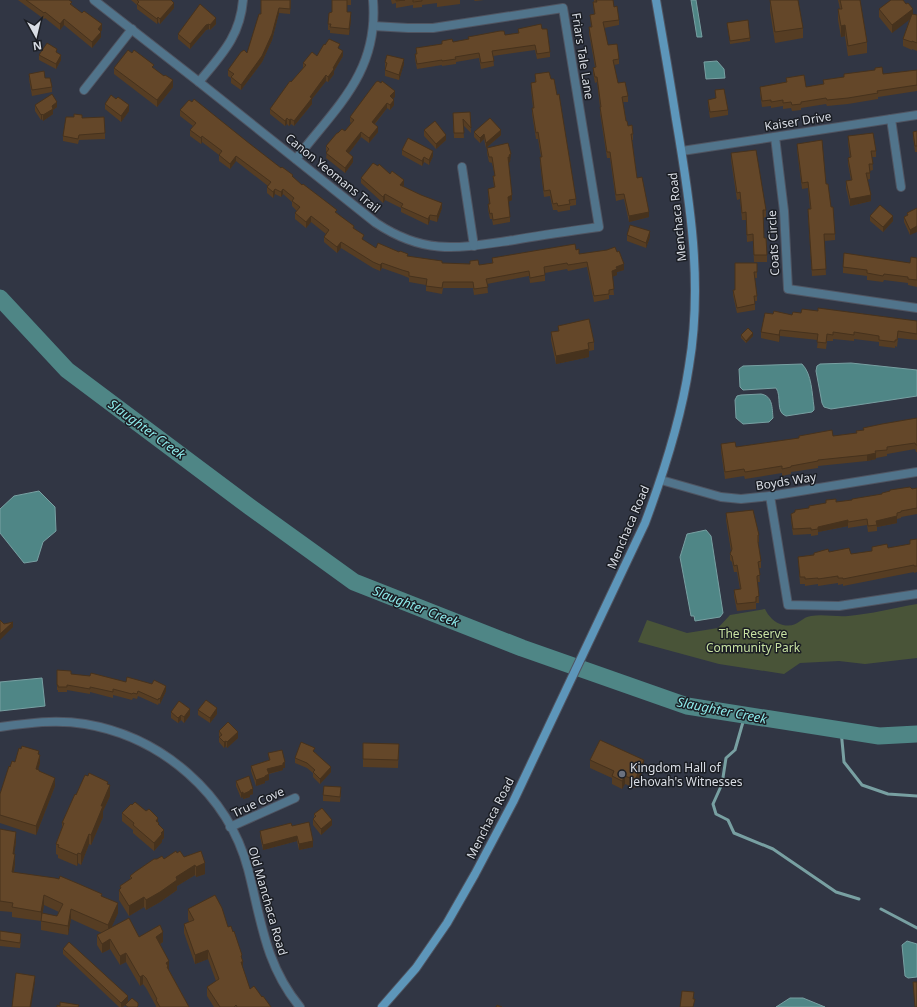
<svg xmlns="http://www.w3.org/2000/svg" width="917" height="1007" font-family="'Noto Sans',sans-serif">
	<rect width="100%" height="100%" fill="#313644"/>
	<path fill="#495438" d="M917,604V658L865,664L839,661L800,663L784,674L719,664L638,642L647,620L687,633L718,628L730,615L765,609C768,616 775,623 783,625C798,628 801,617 811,616C823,614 836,617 848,616C871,614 894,608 917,604Z"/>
	<g fill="#4f8686" stroke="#78a0a2">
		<polygon points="691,0 696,0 702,37 697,37"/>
		<polygon points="717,61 724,69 725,78 706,79 704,62"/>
		<polygon points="851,363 917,370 917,396 831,409 824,407 822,403 816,371 817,366 820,364"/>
		<path d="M802,364C812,374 812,394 814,407V410L812,412L786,416C775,412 782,396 776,388L743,390L740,387L739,369L743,366Z"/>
		<path d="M761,394C773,396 772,408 773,418L769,422L743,424L736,418L735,400L737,396L741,395Z"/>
		<polygon points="39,491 55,507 56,531 43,542 37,561 24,563 0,533 0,509 14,496"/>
		<polygon points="706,530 711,536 723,613 720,617 695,621 694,616 691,616 680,557 687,534"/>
		<polygon points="42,678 45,706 0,711 0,682"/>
		<polygon points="907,941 917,944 917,977 908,978 905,976 902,945"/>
		<polygon points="790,998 803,998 825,1007 776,1007"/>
	</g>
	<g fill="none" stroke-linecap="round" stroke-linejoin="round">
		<g stroke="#78a0a2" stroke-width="3">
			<polyline points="745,715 735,750 726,758 722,784 713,804 716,814 728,820 734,833 773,849 836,892 859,899"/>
			<polyline points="841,730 844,762 862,785 888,794 917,796"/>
			<polyline points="881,909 917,928"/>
		</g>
		<polyline stroke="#4f8686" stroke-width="17" points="0,298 67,370 250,507 354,582 522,648 687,706 879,736 917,734"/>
		<defs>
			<g id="street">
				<path d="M94,0L199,82L376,223C426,256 459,248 514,240C542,235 571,231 599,227L563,8L433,28H408L373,26"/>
				<path d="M199,82C221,55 240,37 243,0"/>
				<polyline points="84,90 132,29"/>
				<polyline points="891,119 901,187"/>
				<polyline points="775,137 784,211 788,289 917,308"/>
				<polyline points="682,151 917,115"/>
				<path d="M296,159C336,107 379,72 373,0"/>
				<polyline points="462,167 474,246"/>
				<polyline points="661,480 721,497 741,499 770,496 917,472"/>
				<polyline points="770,496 788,605 839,606 917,594"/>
				<path d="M0,727C28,723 56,719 85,724C162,737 228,794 248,869C261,919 265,965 300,1007"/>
				<polyline points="230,827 295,798"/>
			</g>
			<path id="secondary" d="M382,1007L416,968L447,923L475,874L513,802L645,523C664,472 681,420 689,366C703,284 690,201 676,119C670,80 663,40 656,0"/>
		</defs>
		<use href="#street" stroke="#4f5461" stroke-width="10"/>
		<use href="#secondary" stroke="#4f5461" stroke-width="10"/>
		<use href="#street" stroke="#51748b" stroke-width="8"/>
		<use href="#secondary" stroke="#5d96ba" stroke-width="8"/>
	</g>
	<g fill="#563d23" fill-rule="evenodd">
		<polygon points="18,0 69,0 72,5 102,30 101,31 101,37 92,48 64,25 60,30 45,18 44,19"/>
		<polygon points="131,0 171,0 174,8 160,24 158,22 157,24 137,9 137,5"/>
		<polygon points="291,0 290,14 279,13 272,40 262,62 241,90 231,83 231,78 228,76 228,70 247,53 261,14"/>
		<polygon points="332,0 351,0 351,5 347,5 347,12 351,19 349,35 330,33 330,30 328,30 328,24 332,12"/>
		<polygon points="391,0 460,0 460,4 437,7 437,3 422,5 422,7 413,8 413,5 396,8 396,3 392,4"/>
		<polygon points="474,0 484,0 475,1"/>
		<polygon points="594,0 613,0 614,7 619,20 619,25 604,28 608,45 619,59 619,64 614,65 618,83 628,96 628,102 623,102 626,121 628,126 633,134 633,140 632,140 637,178 649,217 629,222 624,199 616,201 610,158 607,158 600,113 600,107 597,82 595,83 593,73 593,68 595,67 589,33 589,27 591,27 590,15 594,14 593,2 594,2"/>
		<polygon points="770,0 803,28 803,38 775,43 770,11"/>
		<polygon points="838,0 860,0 867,42 867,53 848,56 845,36 841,37 838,20 838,9 840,9"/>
		<polygon points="879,9 913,14 917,15 917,51 912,49 912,50 903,46 903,39 910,18 892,33 879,17"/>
		<polygon points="216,18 216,24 210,30 209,29 206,30 190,49 178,39 178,34"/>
		<polygon points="727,23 750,38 750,41 730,44"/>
		<polygon points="518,29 542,29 550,52 550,57 537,59 535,50 493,56 494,66 481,69 479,58 456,62 456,64 442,66 442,65 417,69 415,59 415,54 416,54 416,48 442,44 442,41 453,42 468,39 468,37 505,35 518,33"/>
		<polygon points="325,45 340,49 343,56 334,71 334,74 328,82 326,81 312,99 312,104 294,126 291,124 289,126 287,124 285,126 270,114 270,109 303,68 303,63 317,56"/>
		<polygon points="57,53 61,60 56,69 39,60 39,55"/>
		<polygon points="385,62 404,64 399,80 385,76 385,70 386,68 385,68"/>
		<polygon points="114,68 154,68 173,87 157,107 114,74"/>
		<polygon points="917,70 917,91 878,97 878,99 848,104 827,106 826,104 801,108 801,110 792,111 791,108 783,109 783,106 771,108 771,106 762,107 760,93 760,87 786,82 786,78 806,87 823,84 823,80 844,77 844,74 883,74"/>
		<polygon points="29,74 45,78 52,87 52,92 32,96 29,79"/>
		<polygon points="535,74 551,79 557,95 576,199 576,205 570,206 570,210 558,212 557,210 553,210 550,196 544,197 540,163 540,157 541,157 538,139 536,139 532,114 532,108 533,108 531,89 531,83 535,82"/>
		<polygon points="715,90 728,110 728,115 710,118 708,105 708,100 716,99"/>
		<polygon points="395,97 393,98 394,105 390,110 387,108 375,124 378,132 369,143 361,137 349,153 353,162 345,173 326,158 327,152 326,151 326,146 338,133 345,131 351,123 350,122 350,117"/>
		<polygon points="105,104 129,111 121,122 105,109"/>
		<polygon points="35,105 57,107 53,110 53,114 43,121 42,119 41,120 35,111"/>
		<polygon points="180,110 250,144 337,213 354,228 364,241 376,248 408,256 442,263 470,264 470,261 479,265 492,263 492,258 576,250 579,254 624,270 617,272 617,275 612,276 614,295 609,295 609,299 594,302 587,267 568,271 567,269 545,273 545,281 530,283 529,276 487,284 488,293 474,295 473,288 443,288 442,294 426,291 426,285 409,282 409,278 402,275 382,268 380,271 373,268 341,248 337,253 324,242 324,237 326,234 311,222 306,228 295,219 295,213 297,211 292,206 292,202 283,194 281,197 275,194 273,198 267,193 267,187 268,186 236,161 230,169 219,161 219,155 202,142 201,144 190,136 190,130 193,126 180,116"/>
		<polygon points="470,112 471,133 463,125 464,138 454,138 453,118"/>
		<polygon points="82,118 105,133 105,139 79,140 78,144 63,141 63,136"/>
		<polygon points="424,130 446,140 436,149 424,136"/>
		<polygon points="917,131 917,152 915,152 913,137 913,132"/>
		<polygon points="474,132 501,135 486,148 484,139 480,143 474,137"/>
		<polygon points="848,136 876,151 876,157 872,157 873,170 870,171 870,179 867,180 871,201 850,206 846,188 846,181 851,180 848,164 848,158 850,158 848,143"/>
		<polygon points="797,144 826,184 835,234 835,240 824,241 826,275 812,276 808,215 808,209 810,209 808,188 802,189 797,150"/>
		<polygon points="487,148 511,160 510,160 510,162 508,163 512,200 508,202 510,217 510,222 493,225 492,219 490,219 488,209 488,204 489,204 488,194 488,189 494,188 493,176 495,176 492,163 489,162 487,153"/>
		<polygon points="402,150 433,156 429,165 424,162 422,166 402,155"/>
		<polygon points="731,153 766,210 766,217 763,218 764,238 767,255 767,262 754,262 753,241 747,242 746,220 742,220 740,199 737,200 731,160"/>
		<polygon points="361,178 404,185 403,186 442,208 437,222 430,220 428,225 401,212 401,208 385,200 383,203 361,183"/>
		<polygon points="917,208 910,235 904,222 904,217 907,215 907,213"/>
		<polygon points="870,216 893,221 883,232 870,221"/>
		<polygon points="627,235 650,237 646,248 627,241"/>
		<polygon points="917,258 917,287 908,285 908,283 884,280 883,282 867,280 867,276 843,273 843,267 910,263"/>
		<polygon points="757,263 757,278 754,278 757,296 757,301 755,301 755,310 737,313 733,295 733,290 735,290"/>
		<polygon points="818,311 917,321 917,340 898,338 897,347 895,346 895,348 879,346 879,342 854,339 854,341 833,339 833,341 827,341 826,349 817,348 818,340 780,336 779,342 761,338 761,332 773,314 792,315 801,313"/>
		<polygon points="558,326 594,342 594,350 589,351 589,357 556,364 551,340 551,332 558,331"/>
		<polygon points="741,335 753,336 746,343 741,338"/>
		<polygon points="917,418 917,452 916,452 915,449 887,454 887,456 876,458 876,459 867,461 818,466 818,468 791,472 791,474 782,476 782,473 745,479 744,476 725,479 721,451 721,444 736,447 799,439 799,436 833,436 856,433"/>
		<polygon points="917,488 917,514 901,517 901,518 897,519 897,523 877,527 877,531 868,532 867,525 848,528 848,526 818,532 818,535 811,536 811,534 793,535 791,520 791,514 836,502 852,500"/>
		<polygon points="726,513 759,535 759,542 758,542 761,561 761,568 759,568 760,582 758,582 759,603 756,603 756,609 737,611 734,596 734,590 740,589 737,572 734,572 732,562 730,560 730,554 731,551 726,520"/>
		<polygon points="917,539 917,572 914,573 914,572 843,586 843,584 838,585 838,583 818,586 818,584 805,586 805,584 800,584 798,557 829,552 851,554 872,551 872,547 888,548 910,544 910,540"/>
		<polygon points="57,670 71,674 166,691 160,704 159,703 158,705 138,696 137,699 133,698 132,700 113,695 113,698 90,692 90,694 67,690 67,692 58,692 58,690 57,690"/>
		<polygon points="198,710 217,714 210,723 198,715"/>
		<polygon points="171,712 190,715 184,723 181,720 178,723 171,718"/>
		<polygon points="219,731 238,738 227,748 226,746 224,748 219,742"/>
		<polygon points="363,743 399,744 398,768 363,767"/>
		<polygon points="315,752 331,772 320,784 313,777 313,773 307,768 295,763 295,758"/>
		<polygon points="268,753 285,768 283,768 283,770 269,774 269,780 265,781 265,783 256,786 251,771 251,766 269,760"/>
		<polygon points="39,754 40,763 38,769 39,772 55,786 36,835 0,823 0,794 10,767 15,762"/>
		<polygon points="590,760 644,768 635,788 625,784 622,789 612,784 612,778 590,768"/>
		<polygon points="236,781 253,794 250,795 250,797 243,799 243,797 241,798 236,786"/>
		<polygon points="108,784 110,796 103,811 103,817 91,845 89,844 81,865 78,863 77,866 58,858 58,855 56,854 56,844 62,828 62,823 76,795"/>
		<polygon points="341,792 340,802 323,801 323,795"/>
		<polygon points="122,813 158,823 159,825 164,838 162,840 162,842 154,851 133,833 133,830 122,821"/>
		<polygon points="314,814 332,825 321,835 313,825 313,819 314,818"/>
		<polygon points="292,826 313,847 299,850 297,841 263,850 260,836 260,831"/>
		<path d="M0,829L16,841L14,854L15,864L14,872L102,896L118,913L111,928L139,937L163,942L160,944L169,970L189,1007H156V1006L146,988L143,984L140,986L126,962L120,965L110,949L102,953L97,945V935L102,933L71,919L68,935L41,930V921L12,917V912L0,911ZM44,905L59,912L57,916L42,917Z"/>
		<polygon points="201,851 205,874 196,877 195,875 177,886 177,890 160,902 146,910 144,907 129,916 119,900 119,890 120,889 120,886 130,880 130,876 135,873 135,872 177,853 184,857"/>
		<polygon points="188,909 228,927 242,959 243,969 250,989 262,997 271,1007 214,1007 207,996 207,987 216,981 208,959 195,964 184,933 184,924 189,922 188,919"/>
		<polygon points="0,931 21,939 20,948 0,946"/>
		<polygon points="63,949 128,1002 123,1007 119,1007 63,954"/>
	</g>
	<g fill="#46321d">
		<polygon points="174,3 174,8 160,24 160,19"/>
		<polygon points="279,8 279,13 272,40 262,62 241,90 241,85"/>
		<polygon points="913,9 913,17 892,33 892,25"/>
		<polygon points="351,12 351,19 349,35 349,29"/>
		<polygon points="158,17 158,22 157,24 157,19"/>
		<polygon points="216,18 216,24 210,30 210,25"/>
		<polygon points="64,19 64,25 60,30 60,24"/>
		<polygon points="102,24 102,30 98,35 98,29"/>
		<polygon points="209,24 209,29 206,30 190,49 190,44 206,25"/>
		<polygon points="845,25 845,36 841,37 841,26"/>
		<polygon points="101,32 101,37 92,48 92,42"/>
		<polygon points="343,51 343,56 334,71 334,74 328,82 328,77"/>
		<polygon points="61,55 61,60 56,69 56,64"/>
		<polygon points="404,59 404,64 399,80 399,75"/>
		<polygon points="326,75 326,81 312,99 312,104 294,126 294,121 310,97"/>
		<polygon points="173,80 173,87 157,107 157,100"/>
		<polygon points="395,91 395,97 390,102 390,96"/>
		<polygon points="394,100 394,105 390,110 390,105"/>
		<polygon points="57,102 57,107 53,110 53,114 43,121 43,115 52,106"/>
		<polygon points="387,103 387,108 372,127 372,122"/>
		<polygon points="129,105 129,111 121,122 121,116"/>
		<polygon points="42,114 42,119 41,120 41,115"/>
		<polygon points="287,118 287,124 285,126 285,121"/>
		<polygon points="291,119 291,124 289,126 289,120"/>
		<polygon points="378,127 378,132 369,143 369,138"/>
		<polygon points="501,130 501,135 486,148 486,143"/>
		<polygon points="361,132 361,137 346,157 346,151"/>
		<polygon points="484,134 484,139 480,143 480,138"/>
		<polygon points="446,135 446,140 436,149 436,144"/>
		<polygon points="202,136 202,142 201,144 201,138"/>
		<polygon points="433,151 433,156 429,165 429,160"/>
		<polygon points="511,154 510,162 508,163 508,157 509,155"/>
		<polygon points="236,156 236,161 230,169 230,164"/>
		<polygon points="353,157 353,162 345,173 345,168"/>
		<polygon points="424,157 424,162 422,166 422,161"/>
		<polygon points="404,180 404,185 400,190 400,185"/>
		<polygon points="275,189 275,194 273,198 273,192"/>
		<polygon points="283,189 283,194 281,197 281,192"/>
		<polygon points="385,194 385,200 383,203 383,197"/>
		<polygon points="512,195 512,200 508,202 508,197"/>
		<polygon points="871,195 871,201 850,206 850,199"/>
		<polygon points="442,203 442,208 437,222 437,216"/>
		<polygon points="649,212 649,217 629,222 629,216"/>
		<polygon points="430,215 430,220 428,225 428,219"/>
		<polygon points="311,216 311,222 306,228 306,222"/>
		<polygon points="893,216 893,221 883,232 883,227"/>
		<polygon points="917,226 917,232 910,235 910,230"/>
		<polygon points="650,231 650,237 646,248 646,243"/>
		<polygon points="341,242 341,248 337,253 337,247"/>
		<polygon points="382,263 382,268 380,271 380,265"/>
		<polygon points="624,264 624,270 617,272 617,275 612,277 612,271 616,267"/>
		<polygon points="780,330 780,336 779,342 779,335"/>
		<polygon points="753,333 753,336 746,343 746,341"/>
		<polygon points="589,349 589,357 556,364 556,356"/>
		<polygon points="876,453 876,459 867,461 867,455"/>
		<polygon points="897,516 897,523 877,527 876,521"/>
		<polygon points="848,520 848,526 818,532 818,527"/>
		<polygon points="13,622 13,627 0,640 0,634"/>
		<polygon points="166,686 166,691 160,704 160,699"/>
		<polygon points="217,708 217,714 210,723 210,718"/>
		<polygon points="190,709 190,715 184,723 184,717"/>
		<polygon points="181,715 181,720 178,723 178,718"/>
		<polygon points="238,732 238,738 227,748 227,742"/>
		<polygon points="226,741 226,746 224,748 224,742"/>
		<polygon points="39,751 39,760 40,755 40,763 36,777 36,769"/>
		<polygon points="644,760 644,768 635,788 635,780"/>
		<polygon points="285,762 285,768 283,768 283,770 267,774 267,769"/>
		<polygon points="331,767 331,772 320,784 320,779"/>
		<polygon points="269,774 269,780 265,781 265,783 256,786 256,780"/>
		<polygon points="625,776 625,784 622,789 622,781"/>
		<polygon points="55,778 55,786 36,835 36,826"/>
		<polygon points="108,782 108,790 110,785 110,796 103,811 103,817 91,845 91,835 101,806"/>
		<polygon points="253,789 253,794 250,795 250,797 243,799 243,794 250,790"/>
		<polygon points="243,792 243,797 241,798 241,793"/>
		<polygon points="158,818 158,824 159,823 159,831 156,821"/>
		<polygon points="332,820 332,825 321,835 321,829"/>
		<polygon points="164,830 164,838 162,840 162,842 154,851 154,843"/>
		<polygon points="16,832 16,841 13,864 13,854"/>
		<polygon points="89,834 89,844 81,865 81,854"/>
		<polygon points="297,836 297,841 263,850 263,845"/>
		<polygon points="313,841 313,847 299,850 299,844"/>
		<polygon points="78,853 78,863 77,866 77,855"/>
		<polygon points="15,854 15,864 12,881 12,872"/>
		<polygon points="205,863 205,874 196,877 196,867"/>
		<polygon points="195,865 195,875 177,886 177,890 160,902 146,910 146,900 176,877"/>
		<polygon points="44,895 44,905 41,921 41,912"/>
		<polygon points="144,897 144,907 129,916 129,906"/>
		<polygon points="118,903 118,913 108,935 108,925"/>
		<polygon points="71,909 71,919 68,935 68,926"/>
		<polygon points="163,932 163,942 156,946 156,937"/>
		<polygon points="110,939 110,949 102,953 102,944"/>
		<polygon points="208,950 208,959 195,964 195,955"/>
		<polygon points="126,953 126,962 120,965 120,956"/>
		<polygon points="242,955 242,962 243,962 243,971 241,972 241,956"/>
		<polygon points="169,961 169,970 168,971 166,963"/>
		<polygon points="143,975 143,984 140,986 140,977"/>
		<polygon points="35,976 35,982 31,1007 30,1007"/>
		<polygon points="128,996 128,1002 123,1007 121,1007 121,1003"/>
	</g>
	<g fill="#644729" stroke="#46321d">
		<polygon points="26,0 69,0 72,2 70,4 82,13 84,11 102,24 98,29 101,32 92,42 64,19 60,24 45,12 44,13"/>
		<polygon points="137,0 171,0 174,3 160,19 158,17 157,19 137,4 139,2"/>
		<polygon points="261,0 290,0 290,9 279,8 272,34 262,56 241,85 231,77 234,74 228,70 241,52 244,50 247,53 259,14 261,14"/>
		<polygon points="332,0 347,0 347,12 351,12 349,29 330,27 331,24 328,24 329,13 332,12"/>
		<polygon points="396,0 405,0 396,1"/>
		<polygon points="413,0 422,0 422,1 413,2"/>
		<polygon points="596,0 613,0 614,7 617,6 619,20 603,22 608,45 617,44 619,59 613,60 618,83 625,82 628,96 622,97 626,121 627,121 628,126 632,125 633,134 631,134 637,178 642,177 649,212 629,216 624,194 616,195 610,152 607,152 600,107 601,107 597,77 595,77 593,68 596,67 589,27 592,27 590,15 595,14 593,2 597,2"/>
		<polygon points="770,0 798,0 803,28 775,32"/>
		<polygon points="840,0 860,0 867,42 848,46 845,25 841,26 838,9 842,9"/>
		<polygon points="891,0 903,0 906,4 908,3 913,9 892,25 879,9"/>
		<polygon points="200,4 216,18 210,25 209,24 206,25 190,44 178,34"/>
		<polygon points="912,14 917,15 917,43 912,41 912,42 903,39"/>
		<polygon points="748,20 750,38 730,41 727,23"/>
		<polygon points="541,24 542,29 547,29 550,52 537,54 535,45 492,51 494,61 481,63 479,53 455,57 456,59 442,61 442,60 417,64 415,54 417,54 416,48 442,44 442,41 452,39 453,42 469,39 468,37 500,31 504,31 505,35 519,33 518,29"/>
		<polygon points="329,39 340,44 338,48 343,51 333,68 334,69 328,77 326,75 310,97 312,98 294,121 291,119 289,120 287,118 285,121 270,109 290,81 291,82 306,65 303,63 312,52 317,56 324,44 325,45"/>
		<polygon points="47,43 57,49 56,52 61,55 56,64 39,55"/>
		<polygon points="128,50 132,53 134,50 154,65 152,67 164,76 165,75 173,80 157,100 114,68"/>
		<polygon points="387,55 404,59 399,75 385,70 387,63 385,62"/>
		<polygon points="882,67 883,74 917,70 917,85 877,91 878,93 848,98 827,100 826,98 801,102 801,104 792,105 791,102 783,103 783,100 771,102 771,100 762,101 760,87 787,82 786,78 804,75 806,87 824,84 823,80 844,77 844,74 875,70 875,68"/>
		<polygon points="44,71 45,78 50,78 52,87 32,90 29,74"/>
		<polygon points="549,72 551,79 554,79 557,95 559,94 576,199 569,200 570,204 558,206 557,203 553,204 550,190 544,191 540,157 542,157 538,132 536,133 532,108 534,108 531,83 536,82 535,74"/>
		<polygon points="378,81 381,83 382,81 395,91 390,96 394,100 390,105 387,103 372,122 378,127 369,138 361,132 346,151 353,157 345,168 326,153 329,149 326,146 337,133 338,133 342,129 345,131 354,120 350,117 376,82"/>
		<polygon points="724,89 728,110 710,112 708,100 716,98 715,90"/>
		<polygon points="52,94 57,102 52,106 53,109 43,115 42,114 41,115 35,105"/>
		<polygon points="111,95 116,99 118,97 129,105 121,116 105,104"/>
		<polygon points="194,99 250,144 281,168 282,167 293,175 292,176 302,185 303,184 324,200 337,210 335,212 354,226 353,228 364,235 362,239 376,248 378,243 399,252 400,251 408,254 407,256 442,261 442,263 470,264 470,261 478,260 479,265 493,263 492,258 575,244 576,250 579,249 579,254 607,250 615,247 617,252 619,251 624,264 616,267 617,269 612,271 614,289 609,290 609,294 594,296 587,262 568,265 567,263 544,267 545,275 530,278 529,271 486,279 488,287 474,289 473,282 443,282 442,288 426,286 427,279 409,276 409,272 402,270 382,263 380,265 373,262 341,242 337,247 324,237 329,230 311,216 306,222 295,213 300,207 292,201 294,198 283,189 281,192 275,189 273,192 267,187 271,182 236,156 230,164 219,155 222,151 202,136 201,138 190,130 196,123 180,110 189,100 192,102"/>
		<polygon points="470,112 471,128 463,119 464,133 454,133 453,113"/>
		<polygon points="74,114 82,115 82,118 104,117 105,133 79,135 78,139 63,136 66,117 74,117"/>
		<polygon points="490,118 501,130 486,143 484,134 480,138 474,132"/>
		<polygon points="435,121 446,135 436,144 424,130"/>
		<polygon points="917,131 917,146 915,146 913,132"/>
		<polygon points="873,133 876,151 871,151 873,164 869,164 870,173 866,173 871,195 850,199 846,181 852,180 848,158 851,157 848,136"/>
		<polygon points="408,138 433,151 429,160 424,157 422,161 402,150"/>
		<polygon points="822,140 826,184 828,184 831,207 833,207 835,234 824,234 826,269 812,270 808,209 811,209 808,182 802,183 797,144"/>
		<polygon points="508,143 511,154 509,155 510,157 508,157 512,195 508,197 510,217 493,220 492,213 490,214 488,204 490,204 488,189 495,187 493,176 495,176 492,157 489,157 487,148"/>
		<polygon points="756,150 766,210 763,210 764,238 766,238 767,255 754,255 753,234 747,235 746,212 742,213 740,192 737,193 731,153"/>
		<polygon points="373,163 378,166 379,164 390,174 392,171 404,180 400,185 421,195 442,203 437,216 430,215 428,219 401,207 403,204 385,194 383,197 361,178"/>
		<polygon points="880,205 893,216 883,227 870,216"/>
		<polygon points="917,208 917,226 910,230 904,217 908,215 907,213"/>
		<polygon points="630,225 650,231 646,243 627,235"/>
		<polygon points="844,253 910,263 911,257 917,258 917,280 908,279 908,277 884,274 883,276 867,273 867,270 843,267"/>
		<polygon points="735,263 757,263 757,272 754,272 757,296 754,296 755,304 737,308 733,290 735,290"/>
		<polygon points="818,308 917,321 917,334 898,331 897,340 895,340 895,342 879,340 879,336 854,332 854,335 833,332 833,335 827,334 826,343 817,342 818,334 780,330 779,335 761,332 765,313 773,314 774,311 792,315 793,312 801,313 802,309 818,311"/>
		<polygon points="589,319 594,342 588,343 589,349 556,356 551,332 559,331 558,326"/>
		<polygon points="748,328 753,333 746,341 741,335"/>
		<polygon points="917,418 917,445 916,445 915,443 887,447 887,450 875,451 876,453 867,455 818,460 818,461 791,466 791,467 782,469 782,466 745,472 744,469 725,472 721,444 735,442 736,447 799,438 799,436 832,430 833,436 857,433 856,431 864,430 863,428 882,424"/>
		<polygon points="910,487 912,489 917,488 917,508 901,511 901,512 897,513 897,516 876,521 877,525 868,526 867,519 848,522 848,520 818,527 818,529 811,530 811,528 793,529 791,514 795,512 795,510 809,508 809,506 826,503 826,500 836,499 836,502 852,500 852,499 882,494 882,493 890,491 890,490"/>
		<polygon points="753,510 759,535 758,535 758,542 761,561 758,562 760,575 757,576 757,578 759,596 756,597 756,602 737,604 734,590 741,589 737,565 734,566 732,556 730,554 732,549 726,513"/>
		<polygon points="917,539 917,566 914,566 914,565 843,579 843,578 838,578 838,576 818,579 818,578 805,579 805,577 800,577 798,557 814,555 814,553 828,549 829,552 849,548 851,554 872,551 872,547 887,544 888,548 910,544 910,540"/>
		<polygon points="0,620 4,624 13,622 0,634"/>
		<polygon points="57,670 71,671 71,674 90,676 91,673 126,682 127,677 152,684 154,680 166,686 160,699 159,698 158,700 138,691 137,694 133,693 132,694 113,689 113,692 90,687 90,689 67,685 67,687 58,687 58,685 57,685"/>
		<polygon points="206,700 217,708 210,718 198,710"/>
		<polygon points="179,701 190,709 184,717 181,715 178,718 171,712"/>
		<polygon points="228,722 238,732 227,742 226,741 224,742 219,737 222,735 219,731"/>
		<polygon points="600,740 644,760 635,780 625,776 622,781 612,776 614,771 590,760"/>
		<polygon points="301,742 315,748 313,751 331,767 320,779 313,772 315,770 307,763 295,758"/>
		<polygon points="363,743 399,744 398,760 363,759"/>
		<polygon points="22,746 39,751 38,754 40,755 36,769 39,770 39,771 55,778 36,826 0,815 0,794 9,766 10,767 12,761 15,762 19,748 21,749"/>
		<polygon points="282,750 285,762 283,763 283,765 267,769 269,774 265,776 265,777 256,780 251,766 270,760 268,753"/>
		<polygon points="89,773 108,782 107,784 110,785 101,806 103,806 91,835 89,834 81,854 78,853 77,855 58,847 59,845 56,844 64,823 62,823 75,794 76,795 85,775 88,776"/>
		<polygon points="249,776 253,789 250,790 250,791 243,794 243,792 241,793 236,781"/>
		<polygon points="324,786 341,787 340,797 323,795"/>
		<polygon points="135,802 146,811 149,809 158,818 156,821 159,823 158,824 164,830 161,833 162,834 154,843 133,825 134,823 122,813 131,804 132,805"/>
		<polygon points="322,808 332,820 321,829 313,819 316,816 314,814"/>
		<polygon points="309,822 313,841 299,844 297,836 263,845 260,831 291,823 292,826"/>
		<polygon points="0,829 16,832 13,854 15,854 12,872 55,878 59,879 60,876 79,884 102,894 101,896 118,903 108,925 71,909 68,926 41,921 42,913 57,916 63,904 44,895 41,912 12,907 13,903 0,901"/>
		<polygon points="176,851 177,853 180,851 184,857 201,851 205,863 196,867 195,865 176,877 177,880 160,892 146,900 144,897 129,906 119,890 121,888 120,886 132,878 130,876 135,872 154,859 157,859 162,856 164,859"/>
		<polygon points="215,895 222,908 228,927 231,926 233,932 234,931 242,955 241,956 243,962 241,962 250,989 254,986 262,997 263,996 271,1007 237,1007 236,1005 234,1007 220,1007 207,987 219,979 208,950 195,955 184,924 194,920 188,909"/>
		<polygon points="129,918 139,937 160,925 163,932 156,937 169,961 166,963 168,966 167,967 189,1007 160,1007 156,1000 157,999 146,978 143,975 140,977 126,953 120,956 110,939 102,944 97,935"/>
		<polygon points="0,931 21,934 20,943 0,940"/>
		<polygon points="69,942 128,996 121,1003 63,949"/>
		<polygon points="16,973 35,976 30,1007 12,1007"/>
		<polygon points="913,982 917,982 917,1007 915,1007"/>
		<polygon points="682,991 694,992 693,999 695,999 693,1007 680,1007"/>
		<polygon points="132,998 138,1003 138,1006 137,1007 128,1007 125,1005"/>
		<polygon points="60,1002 79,1005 78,1007 57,1007 57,1005 60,1006"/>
		<polygon points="497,1005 502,1007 496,1007"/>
	</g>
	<circle fill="#6b7280" stroke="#1b1e24" stroke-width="1.5" cx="622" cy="774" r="4"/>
	<g text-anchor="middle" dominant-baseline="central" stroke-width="3" stroke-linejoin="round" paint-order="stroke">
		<g font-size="12" fill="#d9dde5" stroke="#1b1e24">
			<text transform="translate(583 56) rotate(81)">Friars Tale Lane</text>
			<text transform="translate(798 121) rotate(-9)">Kaiser Drive</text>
			<text transform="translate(333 173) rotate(39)">Canon Yeomans Trail</text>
			<text transform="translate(677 217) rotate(-96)">Menchaca Road</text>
			<text transform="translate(773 243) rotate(-93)">Coats Circle</text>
			<text transform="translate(786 481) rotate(-9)">Boyds Way</text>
			<text transform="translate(628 527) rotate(-67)">Menchaca Road</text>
			<text transform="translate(258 802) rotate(-25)">True Cove</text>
			<text transform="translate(490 818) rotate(-63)">Menchaca Road</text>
			<text transform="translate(268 901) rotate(74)">Old Manchaca Road</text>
		</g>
		<g font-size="12" fill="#c8e2a2" stroke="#1b1e24">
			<text x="753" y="633">The Reserve<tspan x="753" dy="14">Community Park</tspan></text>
		</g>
		<g font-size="12" fill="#d9dde5" stroke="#1b1e24" text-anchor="start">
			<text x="630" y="767">Kingdom Hall of<tspan x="630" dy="14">Jehovah's Witnesses</tspan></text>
		</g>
		<g font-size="13" font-style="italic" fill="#8deaea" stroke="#1b1e24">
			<text transform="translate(147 429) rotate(36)">Slaughter Creek</text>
			<text transform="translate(416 606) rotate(21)">Slaughter Creek</text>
			<text transform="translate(722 710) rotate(11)">Slaughter Creek</text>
		</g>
	</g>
	<g transform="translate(36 36) rotate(172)" stroke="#1b1e24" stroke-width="3" paint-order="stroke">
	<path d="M0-3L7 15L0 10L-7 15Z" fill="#d9dde5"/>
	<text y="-6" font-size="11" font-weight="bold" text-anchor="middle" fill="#d9dde5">N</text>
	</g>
</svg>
